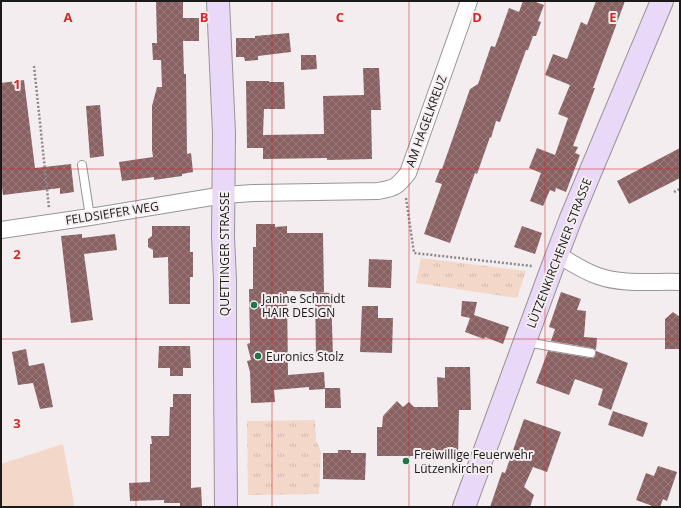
<svg xmlns="http://www.w3.org/2000/svg" width="681" height="508" font-family="'Open Sans',sans-serif">
	<defs>
		<pattern id="park-tufts" width="24" height="20" patternUnits="userSpaceOnUse"><rect width="24" height="20" fill="#f3d8c9"/><path d="M3 7l-1-3M5 7V3M7 7l1-3M15 17l-1-3M17 17v-4M19 17l1-3" fill="none" stroke="#d0b9ac"/></pattern>
		<pattern id="building-cross-hatch" width="8" height="8" patternUnits="userSpaceOnUse"><rect width="8" height="8" fill="#8a6162"/><path d="M0 0l8 8M0 8l8-8" fill="none" stroke="#997c7c"/></pattern>
	</defs>
	<rect width="100%" height="100%" fill="#f3edf0"/>
	<polygon fill="#f3d8c9" points="63,444 74,503 74,507 1,507 1,464"/>
	<g fill="url(#park-tufts)">
		<polygon points="421,258 526,271 517,298 416,283"/>
		<polygon points="315,420 316,440 321,452 319,494 248,495 247,421"/>
	</g>
	<g fill="url(#building-cross-hatch)">
		<polygon points="156,1 183,1 183,18 199,18 199,41 183,41 184,74 186,74 187,154 191,153 193,172 182,174 182,176 154,180 154,177 122,181 119,162 153,157 152,150 152,106 157,87 162,87 161,60 153,60 152,43 157,43"/>
		<polygon points="523,1 533,1 544,5 538,21 541,22 536,36 533,36 528,50 526,50 500,122 496,121 491,138 490,137 477,174 475,173 450,243 424,234 442,184 435,182 440,169 442,169 470,89 478,84 491,46 495,47 509,8 519,12"/>
		<polygon points="596,1 625,1 593,88 595,88 573,146 578,147 575,153 580,155 566,192 556,188 555,192 550,190 543,206 530,201 541,173 529,168 537,148 555,155 568,118 558,114 570,85 545,75 553,54 567,59 581,22 587,25"/>
		<polygon points="289,33 291,52 258,56 258,60 245,61 244,57 236,57 236,38 255,38 255,36"/>
		<polygon points="301,55 316,55 317,69 301,70"/>
		<polygon points="363,68 379,68 381,110 371,110 372,159 327,160 327,158 263,159 263,148 247,148 246,81 269,81 269,82 284,82 285,109 264,109 263,135 324,134 323,96 364,95"/>
		<polygon points="24,80 35,168 71,164 74,192 60,194 60,188 3,195 1,179 1,83"/>
		<polygon points="100,105 104,156 90,158 86,106"/>
		<polygon points="680,148 680,178 629,204 617,181"/>
		<polygon points="256,224 275,224 275,227 287,226 287,233 323,233 324,292 287,291 288,375 324,372 325,388 340,388 341,408 325,408 325,389 309,390 309,387 274,390 275,402 251,403 250,372 247,361 251,360 247,344 250,343 249,289 253,289 253,247 256,247"/>
		<polygon points="152,226 190,226 190,252 193,252 193,277 190,277 190,304 169,304 168,257 153,258 153,250 148,247 148,239 152,236"/>
		<polygon points="522,226 542,233 535,254 514,247"/>
		<polygon points="82,234 82,238 115,234 117,250 84,254 93,320 71,323 61,236"/>
		<polygon points="369,259 392,260 391,288 368,287"/>
		<polygon points="315,292 331,293 333,357 316,357"/>
		<polygon points="561,292 581,299 577,310 586,311 584,337 597,338 596,350 592,348 551,341 555,329 549,327"/>
		<polygon points="462,301 477,302 474,315 509,327 503,344 485,337 484,339 465,332 470,318 461,316"/>
		<polygon points="362,306 378,306 378,318 393,318 392,353 360,352"/>
		<polygon points="673,312 680,317 680,349 665,349 665,319"/>
		<polygon points="159,346 190,346 191,368 183,368 183,376 170,376 170,368 158,368"/>
		<polygon points="26,349 29,366 44,363 53,407 40,409 33,383 18,385 12,352"/>
		<polygon points="548,351 590,358 593,358 595,356 596,351 628,363 611,410 598,405 603,389 575,379 569,395 536,383"/>
		<polygon points="445,367 470,367 471,410 459,410 458,456 377,456 377,427 382,427 383,416 397,401 403,407 409,402 414,407 438,407 437,377 445,378"/>
		<polygon points="173,394 191,394 191,488 201,487 202,507 180,507 180,503 164,503 164,500 130,501 129,483 150,482 150,444 152,444 151,436 169,436 170,407 173,407"/>
		<polygon points="613,411 648,423 643,437 608,425"/>
		<polygon points="524,419 561,432 547,472 533,467 524,487 534,495 530,507 490,507 502,472 505,473"/>
		<polygon points="338,450 351,450 351,453 366,453 365,480 323,479 323,453 338,453"/>
		<polygon points="658,466 677,472 667,501 663,499 660,507 655,507 636,500 646,473 654,476"/>
	</g>
	<g fill="none" stroke-linecap="round" stroke-linejoin="round">
		<defs>
			<g id="lane">
				<polyline points="82,165 90,217"/>
				<polyline points="525,342 591,353"/>
			</g>
			<g id="street">
				<path d="M1,230L90,217L224,195L253,193L378,191C395,188 397,187 408,173L469,1"/>
				<path d="M557,254C570,262 583,271 598,276C623,285 653,281 680,282"/>
			</g>
			<g id="secondary">
				<polyline points="218,1 224,133 223,237 225,280 225,370 226,507"/>
				<polyline points="464,507 552,268 571,218 662,1"/>
			</g>
		</defs>
		<use href="#lane" stroke="#999496" stroke-width="10"/>
		<use href="#street" stroke="#999496" stroke-width="18"/>
		<use href="#secondary" stroke="#999496" stroke-width="24"/>
		<g stroke="#8c888a" stroke-width="2.5" stroke-dasharray="2 2" stroke-linecap="butt">
			<polyline points="34,66 49,208"/>
			<polyline points="674,192 680,189"/>
			<polyline points="406,198 414,253 532,266"/>
		</g>
		<use href="#lane" stroke="#fff" stroke-width="8"/>
		<use href="#street" stroke="#fff" stroke-width="16"/>
		<use href="#secondary" stroke="#e9d8f7" stroke-width="22"/>
	</g>
	<path fill="none" stroke="#d62828" stroke-width="1" stroke-opacity="0.55" d="M136,1V507M272,1V507M409,1V507M545,1V507M1,169H680M1,339H680"/>
	<g fill="#217446" stroke="#f3edf0" stroke-width="1.5">
		<circle cx="254" cy="305" r="4"/>
		<circle cx="258" cy="356" r="4"/>
		<circle cx="406" cy="461" r="4"/>
	</g>
	<g text-anchor="middle" dominant-baseline="central" stroke-width="4" stroke-linejoin="round" paint-order="stroke">
		<g font-size="12" fill="#1b191a" stroke="#f3edf0">
			<text transform="translate(426 121) rotate(-70)">AM HAGELKREUZ</text>
			<text transform="translate(112 213) rotate(-9)">FELDSIEFER WEG</text>
			<text transform="translate(559 253) rotate(-69)">LÜTZENKIRCHENER STRASSE</text>
			<text transform="translate(224 254) rotate(-90)">QUETTINGER STRASSE</text>
		</g>
		<g font-size="12" fill="#1b191a" stroke="#f3edf0" text-anchor="start">
			<text x="262" y="298">Janine Schmidt<tspan x="262" dy="14">HAIR DESIGN</tspan></text>
			<text x="266" y="356">Euronics Stolz</text>
			<text x="414" y="454">Freiwillige Feuerwehr<tspan x="414" dy="14">Lützenkirchen</tspan></text>
		</g>
	</g>
	<g font-size="13" text-anchor="middle" font-weight="bold" fill="#d62828" stroke="#f3edf0" stroke-width="4" stroke-linejoin="round" paint-order="stroke">
		<text x="68" y="22">A</text>
		<text x="204" y="22">B</text>
		<text x="340" y="22">C</text>
		<text x="477" y="22">D</text>
		<text x="613" y="22">E</text>
		<text x="17" y="89">1</text>
		<text x="17" y="259">2</text>
		<text x="17" y="428">3</text>
	</g>
	<rect width="681" height="508" fill="none" stroke="#1b191a" stroke-width="4"/>
</svg>
